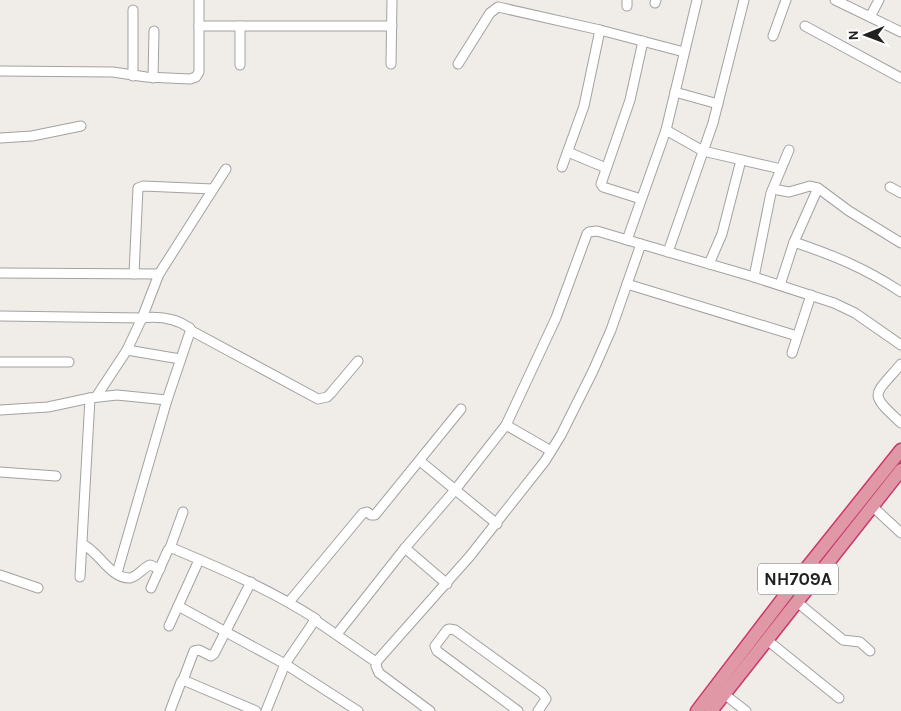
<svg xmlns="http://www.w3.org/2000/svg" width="901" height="711" font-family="Karla,sans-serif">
	<rect width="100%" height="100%" fill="#f0ede8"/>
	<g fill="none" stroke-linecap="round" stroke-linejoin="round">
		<defs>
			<g id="minor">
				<polyline points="627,0 627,6"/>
				<polyline points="835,0 901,32"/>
				<polyline points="655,3 656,0"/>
				<polyline points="870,17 879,0"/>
				<polyline points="199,26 392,26"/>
				<polyline points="240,26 240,65"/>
				<polyline points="805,26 901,78"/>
				<polyline points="773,36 786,0"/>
				<polyline points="391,64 392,0"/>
				<polyline points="458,64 490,13 498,7 600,30 684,52"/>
				<polyline points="0,71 113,72 146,77 190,79 196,77 199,72 199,0"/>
				<polyline points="133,76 133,10"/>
				<polyline points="153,78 154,31"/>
				<polyline points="675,92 718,104"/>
				<polyline points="666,130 703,151 781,169"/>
				<polyline points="0,138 32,136 81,126"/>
				<polyline points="568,152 606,168"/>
				<polyline points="562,167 584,106 600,30"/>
				<polyline points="890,187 901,193"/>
				<polyline points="773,189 789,192 810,186 818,188 849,211 901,243"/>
				<polyline points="641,199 603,187 601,184 630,100 643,41"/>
				<polyline points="627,240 666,130 697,0"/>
				<path d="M794,242C835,256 865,268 901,292"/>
				<polyline points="668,252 713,123 744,0"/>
				<polyline points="709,264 722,234 741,160"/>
				<polyline points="0,273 159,274"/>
				<polyline points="134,274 138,188 143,186 213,189"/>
				<polyline points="754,277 771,193 789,150"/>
				<polyline points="627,284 797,336"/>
				<polyline points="780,285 794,242 818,188"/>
				<path d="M0,316L142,318C159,316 175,318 190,328V332L167,400L117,573"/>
				<polyline points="190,330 318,399 327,397 331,393 358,361"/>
				<polyline points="127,350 180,359"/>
				<polyline points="792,353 811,295"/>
				<polyline points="0,362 69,362"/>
				<path d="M901,364C873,397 868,392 901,423"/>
				<polyline points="96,397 127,350 142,318 159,274 226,169"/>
				<polyline points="0,410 48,407 90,398 117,395 167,400"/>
				<polyline points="506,425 551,451"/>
				<polyline points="420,461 497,524"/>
				<polyline points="0,472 56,476"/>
				<polyline points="872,506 901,533"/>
				<path d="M82,544C98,550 110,579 130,578C137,577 143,568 150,565L160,569"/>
				<polyline points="170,548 183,512"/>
				<polyline points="405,548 447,584"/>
				<polyline points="0,575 38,588"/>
				<polyline points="80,577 90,398"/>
				<path d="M151,588L168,550L172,548C222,569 271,590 316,619"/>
				<polyline points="289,602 363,513 367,512 371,515 375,515 461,409"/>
				<polyline points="797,602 843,640 860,642 870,651"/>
				<polyline points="178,606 285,664 358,711"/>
				<polyline points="169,626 199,560"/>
				<polyline points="337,634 405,548 455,490 506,425 556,318 587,234 589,232 597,231 641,244"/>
				<polyline points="767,640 839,698"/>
				<polyline points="377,661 376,666 379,673 430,711"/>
				<polyline points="183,680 194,651 199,650 211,656 214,654 251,582"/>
				<polyline points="724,694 746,711"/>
				<polyline points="170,711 181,682 183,680 256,711"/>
				<polyline points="266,711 285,664 315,620 373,660 377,661 470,556 545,461 561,435 593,371 611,330 641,244 754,277 834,303 855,313 901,345"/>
				<polyline points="518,711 437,651 435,646 447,630 449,629 455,630 542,693 546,699 538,711"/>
			</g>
			<g id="highway">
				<polyline points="697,711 797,580 901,450"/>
				<polyline points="711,711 901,470"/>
			</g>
		</defs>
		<use href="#minor" stroke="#a2a2a2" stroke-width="11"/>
		<use href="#highway" stroke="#cc376c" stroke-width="15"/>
		<use href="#minor" stroke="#fff" stroke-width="9"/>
		<use href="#highway" stroke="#e097a6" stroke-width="12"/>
	</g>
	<g text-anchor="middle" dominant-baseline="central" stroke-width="4.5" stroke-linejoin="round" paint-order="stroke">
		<rect fill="#fff" stroke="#646464" stroke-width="1" x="758" y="563.5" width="80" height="31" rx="4"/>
		<g font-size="18" font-weight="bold" fill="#212121">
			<text x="798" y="579">NH709A</text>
		</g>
	</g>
	<g transform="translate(866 35) rotate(269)" stroke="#ffffff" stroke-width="4" paint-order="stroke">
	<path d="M0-4L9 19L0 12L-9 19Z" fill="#212121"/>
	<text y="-8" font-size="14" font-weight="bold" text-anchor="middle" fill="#212121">N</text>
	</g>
</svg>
